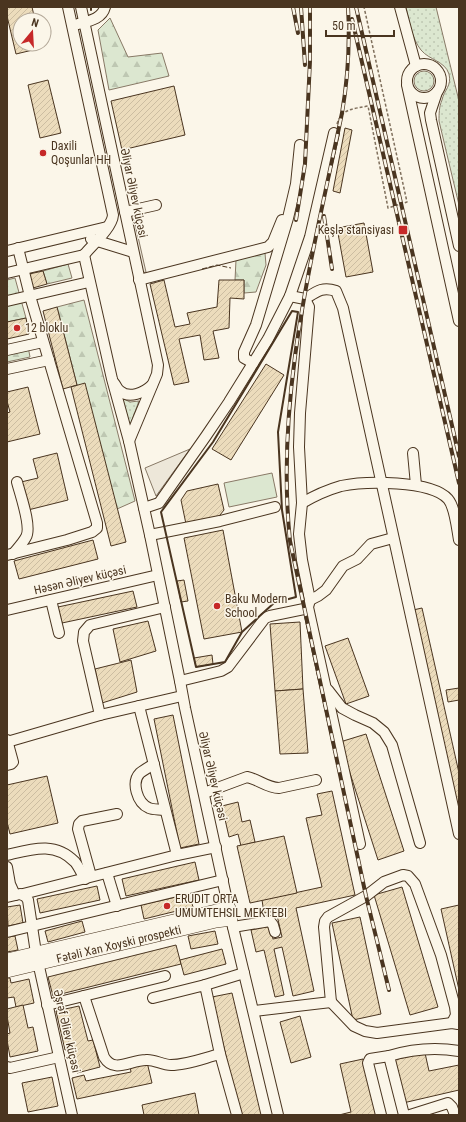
<svg xmlns="http://www.w3.org/2000/svg" width="466" height="1122" font-family="'Roboto Condensed',sans-serif">
	<defs>
		<pattern id="grass-dots" width="8" height="8" patternUnits="userSpaceOnUse"><rect width="8" height="8" fill="#dce7d0"/><path d="M2 2h.1M6 6h.1" fill="none" stroke="#bec7b2" stroke-width="1.8" stroke-linecap="round"/></pattern>
		<pattern id="forest-firs" width="22" height="20" patternUnits="userSpaceOnUse"><rect width="22" height="20" fill="#dce7d0"/><path d="M5 1l3.5 6h-7zM16 11l3.5 6h-7z" fill="#bec7b2"/></pattern>
		<pattern id="building-hatch" width="6" height="6" patternUnits="userSpaceOnUse"><rect width="6" height="6" fill="#ecdcbc"/><path d="M-1 1l2-2M0 6l6-6M5 7l2-2" fill="none" stroke="#ccbda1"/></pattern>
	</defs>
	<rect width="100%" height="100%" fill="#fbf6e9"/>
	<g fill="url(#grass-dots)" stroke="#887966">
		<path d="M406,7H436L459,101V205L439,121C439,114 439,107 442,100C444,90 452,86 449,74C445,61 429,60 421,50C412,39 409,21 406,7Z"/>
		<circle cx="424" cy="81" r="10"/>
		<polygon points="122,398 130,402 139,401 129,428"/>
	</g>
	<g fill="url(#forest-firs)" stroke="#887966">
		<polygon points="110,18 128,57 162,53 169,76 109,90 98,30"/>
		<polygon points="265,253 266,265 256,292 244,293 244,280 235,280 236,260"/>
		<polygon points="68,264 72,278 47,284 43,271"/>
		<polygon points="15,278 26,318 7,322 7,280"/>
		<polygon points="84,300 135,501 117,509 77,385 57,307"/>
		<polygon points="27,341 30,357 7,362 7,346"/>
	</g>
	<polygon fill="#dce7d0" stroke="#887966" points="272,473 277,497 229,507 224,483"/>
	<g fill="#ede7d9" stroke="#887966">
		<polygon points="134,219 146,272 138,274 127,220"/>
		<polygon points="190,449 156,496 145,468"/>
	</g>
	<g fill="url(#building-hatch)" stroke="#4a3520">
		<polygon points="7,7 32,7 35,20 20,20 20,44 40,44 41,48 16,54 7,16"/>
		<polygon points="48,80 61,133 40,138 28,85"/>
		<polygon points="174,86 185,135 122,150 111,101"/>
		<polygon points="345,128 352,130 340,193 333,191"/>
		<polygon points="364,223 373,272 346,277 337,228"/>
		<polygon points="43,271 47,284 33,288 29,274"/>
		<polygon points="164,280 175,327 190,324 187,313 217,307 219,280 244,280 244,299 230,298 229,328 213,331 219,358 204,360 200,335 179,339 189,382 174,385 150,284"/>
		<polygon points="57,307 77,385 63,389 43,311"/>
		<polygon points="26,318 29,334 7,339 7,322"/>
		<polygon points="266,364 284,375 231,460 212,449"/>
		<polygon points="85,383 126,542 111,546 71,387"/>
		<polygon points="28,387 40,434 7,442 7,413 10,412 7,401 7,392"/>
		<polygon points="57,453 68,500 28,510 21,482 38,478 33,459"/>
		<polygon points="218,484 224,510 216,520 186,524 181,500 187,491"/>
		<polygon points="223,530 242,632 204,639 184,538"/>
		<polygon points="93,540 98,559 19,579 14,561"/>
		<polygon points="184,580 188,601 181,602 177,581"/>
		<polygon points="133,591 137,607 62,623 58,607"/>
		<polygon points="422,608 459,773 459,814 413,610"/>
		<polygon points="148,621 156,651 120,662 113,629"/>
		<polygon points="300,622 303,689 275,691 270,624"/>
		<polygon points="348,638 369,696 346,704 325,646"/>
		<polygon points="212,655 213,664 196,667 194,658"/>
		<polygon points="131,660 137,692 102,703 95,669"/>
		<polygon points="459,688 459,700 448,702 446,690"/>
		<polygon points="303,689 308,753 280,754 275,691"/>
		<polygon points="173,715 199,844 180,848 154,719"/>
		<polygon points="366,734 404,851 378,860 340,742"/>
		<polygon points="47,776 58,823 10,834 7,822 7,785"/>
		<polygon points="332,791 355,895 296,908 314,991 293,996 282,947 274,949 284,995 275,997 264,950 256,952 251,930 270,926 273,939 282,937 276,911 264,913 262,900 322,887 306,818 322,815 317,794"/>
		<polygon points="238,802 242,822 250,820 255,842 241,846 238,834 229,837 222,806"/>
		<polygon points="284,836 297,893 250,903 237,846"/>
		<polygon points="195,862 199,880 126,896 122,879"/>
		<polygon points="97,886 100,900 40,913 37,899"/>
		<polygon points="402,887 438,1007 410,1015 374,895"/>
		<polygon points="189,894 193,907 144,919 141,905"/>
		<polygon points="20,905 23,923 8,926 7,907"/>
		<polygon points="459,905 459,990 441,909"/>
		<polygon points="360,917 381,1014 353,1020 332,923"/>
		<polygon points="82,921 85,932 48,942 45,931"/>
		<polygon points="215,931 218,944 191,949 188,936"/>
		<polygon points="15,936 18,950 7,952 7,937"/>
		<polygon points="176,945 181,964 53,996 48,977"/>
		<polygon points="222,949 226,964 184,975 180,960"/>
		<polygon points="7,978 10,978 11,983 29,979 34,1003 16,1007 14,997 7,998"/>
		<polygon points="232,993 261,1115 240,1115 212,997"/>
		<polygon points="23,1005 28,1028 33,1027 38,1051 10,1057 7,1040 7,1034 10,1033 7,1016 7,1009"/>
		<polygon points="79,1006 88,1041 93,1040 100,1067 77,1073 71,1048 65,1050 56,1011"/>
		<polygon points="300,1016 311,1057 291,1063 280,1022"/>
		<polygon points="425,1053 429,1071 459,1065 459,1090 403,1103 393,1060"/>
		<polygon points="363,1059 377,1115 339,1115 351,1112 340,1064"/>
		<polygon points="147,1062 152,1083 77,1099 72,1078 84,1075 86,1081 131,1072 130,1066"/>
		<polygon points="52,1077 58,1106 28,1112 22,1083"/>
		<polygon points="195,1093 199,1115 144,1115 142,1105"/>
	</g>
	<g fill="none" stroke-linecap="round" stroke-linejoin="round">
		<defs>
			<g id="minor">
				<path d="M68,7L113,215C112,228 92,245 84,255"/>
				<polyline points="81,7 158,365 157,374 129,441"/>
				<polyline points="400,7 416,66"/>
				<path d="M78,24C89,21 102,19 105,7"/>
				<circle cx="424" cy="81" r="17"/>
				<polyline points="407,85 459,321"/>
				<polyline points="437,92 430,113 431,120 459,246"/>
				<polyline points="125,212 156,205"/>
				<polyline points="91,239 133,252"/>
				<polyline points="7,251 107,227"/>
				<polyline points="84,255 112,379 129,441 150,535 180,681 185,708 231,919 278,1115"/>
				<polyline points="7,273 84,255"/>
				<polyline points="139,280 268,247 273,242 282,220"/>
				<polyline points="290,296 305,299 309,307 300,413 299,447 302,503 299,534 302,560 310,600 308,607 360,844"/>
				<path d="M305,299C316,292 322,286 336,291L343,308L459,834"/>
				<polyline points="7,301 89,282"/>
				<polyline points="7,350 43,342"/>
				<polyline points="253,363 244,358 244,352 256,325 288,218 296,184 300,145"/>
				<polyline points="7,369 49,360"/>
				<path d="M114,383C116,385 117,389 120,391C129,399 144,393 152,385"/>
				<polyline points="413,453 416,485"/>
				<path d="M302,503C314,496 327,490 341,486C365,481 431,480 448,499C455,507 457,529 459,540"/>
				<polyline points="144,508 159,503 206,436 229,402 268,339 290,296 310,237 334,133"/>
				<polyline points="150,535 220,521 275,507"/>
				<path d="M13,554C17,549 23,543 26,537C32,527 20,494 17,482"/>
				<polyline points="7,555 67,540 92,532 97,528 97,523 30,296 18,248"/>
				<polyline points="51,600 59,633"/>
				<polyline points="310,600 318,596 326,590 343,566 357,559 371,544 393,538"/>
				<polyline points="7,610 158,575"/>
				<polyline points="180,681 221,671 228,667 265,618 270,616 304,609 308,607"/>
				<polyline points="328,690 342,708 355,715 373,723 384,732 392,745 420,843"/>
				<polyline points="139,706 177,855"/>
				<polyline points="100,715 83,641 84,632 90,625 165,607"/>
				<polyline points="7,740 13,762 11,764 7,765"/>
				<polyline points="7,742 100,715 182,696"/>
				<path d="M154,764C149,767 144,770 140,773C131,782 137,803 149,808C153,810 160,809 164,810"/>
				<path d="M204,793L247,777C258,779 267,788 279,788L316,780"/>
				<path d="M7,855C32,849 55,841 75,862C79,867 82,874 85,879"/>
				<polyline points="7,867 10,884 15,895"/>
				<polyline points="107,873 117,906"/>
				<polyline points="91,876 78,829 79,824 82,821 117,814"/>
				<polyline points="23,894 177,855 216,847"/>
				<polyline points="7,897 20,894 25,896 28,900 36,953 72,1115"/>
				<polyline points="233,927 270,921 273,925 275,932"/>
				<polyline points="7,932 223,880"/>
				<polyline points="205,985 244,973"/>
				<path d="M84,996L104,1057C114,1074 130,1060 146,1060C154,1059 162,1065 171,1065C187,1065 204,1058 220,1054"/>
				<polyline points="153,998 205,985 220,1054 237,1115"/>
				<polyline points="331,1002 354,1026 365,1031 377,1033 452,1023 458,1024"/>
				<polyline points="47,1005 165,976"/>
				<polyline points="254,1011 331,1002 324,927 325,921 328,917 366,896 384,882 403,875 408,876 415,884 441,955 455,1007 456,1015 452,1023"/>
				<path d="M389,1056C412,1049 435,1047 459,1051"/>
				<polyline points="7,1067 10,1068 59,1057"/>
				<polyline points="381,1115 368,1063 370,1059 389,1056 404,1115"/>
				<polyline points="410,1115 448,1103 452,1107 455,1115"/>
			</g>
			<g id="major">
				<polyline points="7,960 229,908"/>
				<path id="s1" d="M7,971L216,921L231,919"/>
			</g>
		</defs>
		<use href="#minor" stroke="#4a3520" stroke-width="12"/>
		<use href="#major" stroke="#4a3520" stroke-width="14"/>
		<path stroke="#7f6f5c" stroke-width="1.5" stroke-dasharray="3 2" stroke-linecap="butt" d="M337,124C342,108 354,109 368,106L388,208L407,202L364,7"/>
		<use href="#minor" stroke="#fbf6e9" stroke-width="10"/>
		<use href="#major" stroke="#fbf6e9" stroke-width="13"/>
		<defs>
			<g id="rail">
				<polyline points="293,7 298,33"/>
				<polyline points="301,7 305,65"/>
				<path d="M348,7C350,43 348,78 342,113C313,254 275,396 290,541L366,896L389,990"/>
				<polyline points="356,7 459,456"/>
				<polyline points="352,19 459,483"/>
				<polyline points="324,216 332,269"/>
				<polyline points="296,220 305,164 310,61 310,7"/>
			</g>
		</defs>
		<use href="#rail" stroke="#4a3520" stroke-width="4"/>
		<use href="#rail" stroke="#fbf6e9" stroke-width="2.5" stroke-dasharray="8" stroke-linecap="butt"/>
		<polyline stroke="#4a3520" stroke-width="1" stroke-dasharray="5 2" stroke-linecap="butt" points="202,269 217,265 231,268"/>
		<g stroke="#4a3520" stroke-width="2">
			<polyline points="91,7 91,10"/>
			<polygon points="292,311 298,312 278,432 282,510 296,597 274,603 242,632 225,662 196,667 161,512 213,442"/>
		</g>
	</g>
	<g fill="#c62828" stroke="#fbf6e9" stroke-width="1.5">
		<circle cx="43" cy="153" r="4"/>
		<rect x="398" y="225" width="10" height="10" rx="2"/>
		<circle cx="17" cy="328" r="4"/>
		<circle cx="217" cy="606" r="4"/>
		<circle cx="167" cy="906" r="4"/>
	</g>
	<g text-anchor="middle" dominant-baseline="central" stroke-width="3" stroke-linejoin="round" paint-order="stroke">
		<g font-size="12" fill="#4a3520" stroke="#fbf6e9" text-anchor="start">
			<text x="51" y="146">Daxili<tspan x="51" dy="14">Qoşunlar HH</tspan></text>
			<text x="394" y="230" text-anchor="end">Keşlə stansiyası</text>
			<text x="25" y="328">12 bloklu</text>
			<text x="225" y="599">Baku Modern<tspan x="225" dy="14">School</tspan></text>
			<text x="175" y="899">ERUDIT ORTA<tspan x="175" dy="14">UMUMTEHSIL MEKTEBI</tspan></text>
		</g>
		<g font-size="12" fill="#4a3520" stroke="#fbf6e9">
			<text transform="translate(134 193) rotate(78)">Əliyar Əliyev küçəsi</text>
			<text transform="translate(80 580) rotate(-13)">Həsən Əliyev küçəsi</text>
			<text transform="translate(213 776) rotate(77)">Əliyar Əliyev küçəsi</text>
			<text stroke="none"><textPath href="#s1" startOffset="115">Fətəli Xan Xoyski prospekti</textPath></text>
			<text transform="translate(67 1031) rotate(77)">Əşrəf Əliev küçəsi</text>
		</g>
	</g>
	<rect width="466" height="1122" fill="none" stroke="#4a3520" stroke-width="16"/>
	<g transform="translate(32 32) rotate(18)"><circle r="19" fill="#fbf6e9" stroke="#b4a999"/>
	<path d="M0-3L7 15L0 10L-7 15Z" fill="#c62828"/>
	<text y="-6" font-size="11" font-weight="bold" text-anchor="middle" fill="#4a3520">N</text>
	</g>
	<path d="M326 30v6h68v-6" fill="none" stroke="#4a3520" stroke-width="2"/>
	<text x="332" y="30" font-size="12" fill="#4a3520" stroke="#fbf6e9" stroke-width="3" paint-order="stroke">50 m</text>
</svg>
